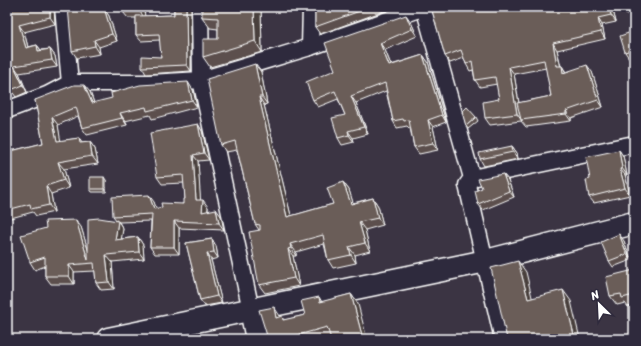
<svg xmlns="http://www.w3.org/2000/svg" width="641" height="346" font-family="Sriracha,sans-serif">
	<rect width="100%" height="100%" fill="#3b3443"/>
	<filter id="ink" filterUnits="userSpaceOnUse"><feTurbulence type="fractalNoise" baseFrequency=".025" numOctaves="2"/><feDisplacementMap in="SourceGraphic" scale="8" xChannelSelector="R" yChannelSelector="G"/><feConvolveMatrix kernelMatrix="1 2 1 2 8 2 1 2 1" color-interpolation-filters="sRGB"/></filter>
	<g filter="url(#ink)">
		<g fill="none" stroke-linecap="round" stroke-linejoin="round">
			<defs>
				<g id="street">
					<polyline points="63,7 70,83"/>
					<polyline points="200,7 201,80 251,310"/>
					<polyline points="424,7 472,178 467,185 503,339"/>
					<polyline points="632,7 634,9"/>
					<polyline points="310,47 311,7"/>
					<polyline points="7,110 47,95 70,83 149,83 201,80 310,47 425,7"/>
					<polyline points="472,178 634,144"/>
				</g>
				<g id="secondary">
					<polyline points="251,310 257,339"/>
					<polyline points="108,339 486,261 634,223"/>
				</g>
			</defs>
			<use href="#street" stroke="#fff" stroke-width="19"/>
			<use href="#secondary" stroke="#fff" stroke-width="25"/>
			<use href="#street" stroke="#2f2a3d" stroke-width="16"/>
			<use href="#secondary" stroke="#2f2a3d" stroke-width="22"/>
		</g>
		<g fill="#5b504d" stroke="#fff" fill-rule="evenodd">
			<polygon points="7,7 54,7 55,24 24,32 28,47 37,45 41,50 50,49 55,56 57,67 19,73 27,92 16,97 11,90"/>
			<polygon points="144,7 144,16 174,15 174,7 191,7 191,71 146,74 142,67 161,57 160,40 141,41 136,35 136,18 128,18 123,12"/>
			<polygon points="202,7 261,7 262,52 210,67 203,57 218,39 218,29 210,28 202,17"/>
			<polygon points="315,7 395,7 320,34 315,27"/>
			<path d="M431,7H612L616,22L602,25L605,39L557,50L561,66H562L566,72H592L603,107L571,118V121L526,127L521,121L490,125L485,118L499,99L497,84L480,87L475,80L473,70L470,71L466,64L464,58L450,63L445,56ZM546,68L551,96L519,103L514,74Z"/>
			<polygon points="104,9 109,16 117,41 99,47 100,54 77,58 72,51"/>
			<polygon points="411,22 417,36 385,50 391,65 423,55 428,62 446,122 433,127 438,150 419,154 414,147 410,128 409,128 407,126 397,128 393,121 386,91 356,103 368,134 353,138 354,142 342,145 338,138 345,115 338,99 318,107 313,100 335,70"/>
			<polygon points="634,31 634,57 629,58 625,52"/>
			<polygon points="255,64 261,72 267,104 264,105 291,216 333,204 343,182 349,190 353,203 373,198 378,206 383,225 365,230 370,251 355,255 356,263 333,268 328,260 324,244 296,252 296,256 293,256 299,286 265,293 259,285 259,230 255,224 237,150 226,152 221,145"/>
			<polygon points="193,90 197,107 152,119 150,115 125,121 127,125 87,135 82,128 78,116 58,125 60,141 79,138 82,143 90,142 95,149 98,164 64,169 69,188 51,194 54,212 36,216 33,212 7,219 7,152 43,143 35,100 90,92 94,103"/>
			<polygon points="476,117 478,121 468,129 466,126"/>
			<polygon points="198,124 202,131 209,160 198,161 200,200 208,207 208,211 221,216 224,230 179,228 179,254 155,254 150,247 151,221 119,222 123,229 121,239 138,237 143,245 144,259 112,262 114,289 101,290 96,283 95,271 74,272 74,284 51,284 45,276 45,266 35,270 30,262 81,227 88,250 117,221 113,216 154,202 156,209 183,204 185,199 184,183 162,184 157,177"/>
			<polygon points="512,146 517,153 518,159 484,166 480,159"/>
			<polygon points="619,150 623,156 627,175 625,175 630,195 594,203 589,197 590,179"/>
			<polygon points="503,174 508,180 514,197 483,210 478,204 482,188"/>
			<polygon points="106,180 106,192 92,192 90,189"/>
			<polygon points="212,239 216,246 218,258 211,260 222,303 205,306 200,300 186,243"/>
			<polygon points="624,241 631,260 613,267 609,261"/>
			<polygon points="634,270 634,305 628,307 625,303 617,305 610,296"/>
			<polygon points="351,294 358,304 330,338 325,339 268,339 280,317 285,320 305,315 319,297 322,302"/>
		</g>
		<g fill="#4a413e" stroke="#fff">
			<polygon points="50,7 54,7 55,24 50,17"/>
			<polygon points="140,7 144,7 145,18 140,12"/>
			<polygon points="186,7 191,7 191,71 187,65"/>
			<polygon points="254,7 261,7 262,52 255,41"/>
			<polygon points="609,7 612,7 616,22 611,15"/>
			<polygon points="104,8 109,16 117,41 112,34"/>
			<polygon points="406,15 411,22 417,36 412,29"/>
			<polygon points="598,18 602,25 605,39 601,32"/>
			<polygon points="19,25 24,32 30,55 26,48"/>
			<polygon points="94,40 99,47 100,54 95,46"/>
			<polygon points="380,43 385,50 394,73 389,66"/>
			<polygon points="553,43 557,50 562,73 557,66"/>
			<polygon points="37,45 42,52 38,51"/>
			<polygon points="50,49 55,56 57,67 52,60"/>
			<polygon points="423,55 428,62 446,122 442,115"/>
			<polygon points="255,64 261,72 267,104 262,97"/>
			<polygon points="587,65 592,72 603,107 598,100"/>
			<polygon points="14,66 19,73 27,92 23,85"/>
			<polygon points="562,66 566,73 563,73"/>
			<polygon points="509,67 514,74 522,121 517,114"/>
			<polygon points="188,82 193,90 197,107 192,100"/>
			<polygon points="84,85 90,92 97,111 92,103"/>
			<polygon points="351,96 356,103 368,134 364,127"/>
			<polygon points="259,97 264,105 293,224 287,217"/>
			<polygon points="566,111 571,118 571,121 566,114"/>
			<polygon points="120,113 125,121 127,125 122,118"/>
			<polygon points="52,117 58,125 62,149 57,141"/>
			<polygon points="428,120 433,127 438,150 433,143"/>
			<polygon points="198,124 202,131 209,160 204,153"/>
			<polygon points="348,131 353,138 354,142 349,135"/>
			<polygon points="90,142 95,149 98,164 92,156"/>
			<polygon points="512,146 517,153 518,159 513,152"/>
			<polygon points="619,150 623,156 627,175 622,168"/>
			<polygon points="193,155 198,161 201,207 196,200"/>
			<polygon points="58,162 64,169 69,188 64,180"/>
			<polygon points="620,169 625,175 630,195 625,188"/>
			<polygon points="503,174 508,180 514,197 509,191"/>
			<polygon points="104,177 106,180 106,192 104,189"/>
			<polygon points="343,182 349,190 356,212 351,204"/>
			<polygon points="46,186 51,194 54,212 49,205"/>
			<polygon points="149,195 154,202 159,216 154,209"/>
			<polygon points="373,198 378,206 383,225 378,218"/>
			<polygon points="203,200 208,207 207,219 202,212"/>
			<polygon points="216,209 221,216 224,230 219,223"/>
			<polygon points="76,220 81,227 92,263 88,260"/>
			<polygon points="118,221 123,229 120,247 115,240"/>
			<polygon points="174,221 179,228 179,254 174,247"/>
			<polygon points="359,222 365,230 370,251 365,243"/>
			<polygon points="619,234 624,241 631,260 627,254"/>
			<polygon points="138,237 143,245 144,259 139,252"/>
			<polygon points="212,239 216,246 218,258 214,252"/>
			<polygon points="290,244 296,252 296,256 291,248"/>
			<polygon points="349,247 355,255 356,263 351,255"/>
			<polygon points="288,249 293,256 299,286 294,278"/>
			<polygon points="207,253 211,260 222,303 217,296"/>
			<polygon points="106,255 112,262 114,289 109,282"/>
			<polygon points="518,261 526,272 535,310 528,299"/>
			<polygon points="69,265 74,272 74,284 69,276"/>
			<polygon points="563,290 571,301 580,339 575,339"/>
			<polygon points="351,294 358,304 367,339 363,339"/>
			<polygon points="274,307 280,316 283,328 276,318"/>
		</g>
		<g fill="#6a5d59" stroke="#fff">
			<polygon points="7,7 50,7 50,17 19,25 26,48 37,45 38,51 50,49 52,60 14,66 23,85 11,90 7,82"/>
			<polygon points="68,7 101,7 101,9 104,8 112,34 94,40 95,46 72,51"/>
			<rect x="123" y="7" width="17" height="5"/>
			<polygon points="174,7 186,7 187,65 142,67 142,56 161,57 159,34 136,35 136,16 174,15"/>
			<polygon points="202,7 254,7 255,41 203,57 203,39 218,39 218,18 202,17"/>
			<polygon points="315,7 371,7 315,27"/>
			<polygon points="431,7 609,7 611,15 598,18 601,32 553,43 557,66 562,66 563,73 587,65 598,100 566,111 566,114 521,120 517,103 551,96 544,60 509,67 517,114 485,118 483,102 499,99 495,77 475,80 472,61 466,64 461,50 445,56"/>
			<polygon points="406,15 412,29 380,43 389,66 423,55 442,115 428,120 433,143 414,147 409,120 404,121 403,119 393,121 385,83 351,96 364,127 348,131 349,135 338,138 332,118 345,115 335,91 313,100 306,82 335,70 325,43"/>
			<polygon points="634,31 634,49 625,52 620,36"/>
			<polygon points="255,64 262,97 259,97 287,217 333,204 327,188 343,182 351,204 373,198 378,218 359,222 365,243 349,247 351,255 328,260 323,235 290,244 291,248 288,249 294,278 259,285 249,232 260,230 260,225 255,224 235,141 221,145 207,79"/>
			<polygon points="188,82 192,100 147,111 146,107 120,113 122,118 82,128 76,107 52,117 57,141 79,138 80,143 90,142 92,156 58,162 64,180 46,186 49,205 31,209 30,204 7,210 7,152 43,143 35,100 74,85 84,85 92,103 112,98 111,93 140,85"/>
			<polygon points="467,107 476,117 466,126 462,112"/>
			<polygon points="198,124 204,153 193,155 196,200 203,200 202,212 216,209 219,223 174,221 174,247 150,247 152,214 113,216 112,197 149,195 154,209 162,207 161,203 183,204 183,199 185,199 183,175 157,177 150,133"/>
			<polygon points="512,146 513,152 480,159 479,153"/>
			<polygon points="619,150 622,168 620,169 625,188 589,197 586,180 590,179 586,157"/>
			<polygon points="503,174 509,191 478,204 475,191 482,188 478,179"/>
			<rect x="90" y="177" width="14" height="12"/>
			<polygon points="99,218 118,221 115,240 138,237 139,252 106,255 109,282 96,283 94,263 69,265 69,276 45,276 45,257 30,262 21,235 46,228 45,221 76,220 88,260 88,219"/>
			<polygon points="619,234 627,254 609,261 601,242"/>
			<polygon points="212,239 214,252 207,253 217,296 200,300 186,243"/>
			<polygon points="518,261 528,299 563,290 575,339 507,339 491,268"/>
			<polygon points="634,270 634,295 622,298 621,294 610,296 606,277"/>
			<polygon points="351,294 363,339 331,339 327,327 284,339 268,339 259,310 274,307 276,318 282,316 283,320 305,315 301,301 319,297 320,302"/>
		</g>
	</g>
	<rect width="641" height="346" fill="none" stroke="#2f2a3d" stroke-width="24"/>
	<rect x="12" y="12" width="617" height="322" fill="none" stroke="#fff" stroke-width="1.5" filter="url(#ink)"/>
	<g transform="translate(599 304) rotate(336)" stroke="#2f2a3d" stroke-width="3" paint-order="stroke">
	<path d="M0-3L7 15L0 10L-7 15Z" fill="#ffffff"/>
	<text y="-6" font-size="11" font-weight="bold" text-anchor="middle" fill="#ffffff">N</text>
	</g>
</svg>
